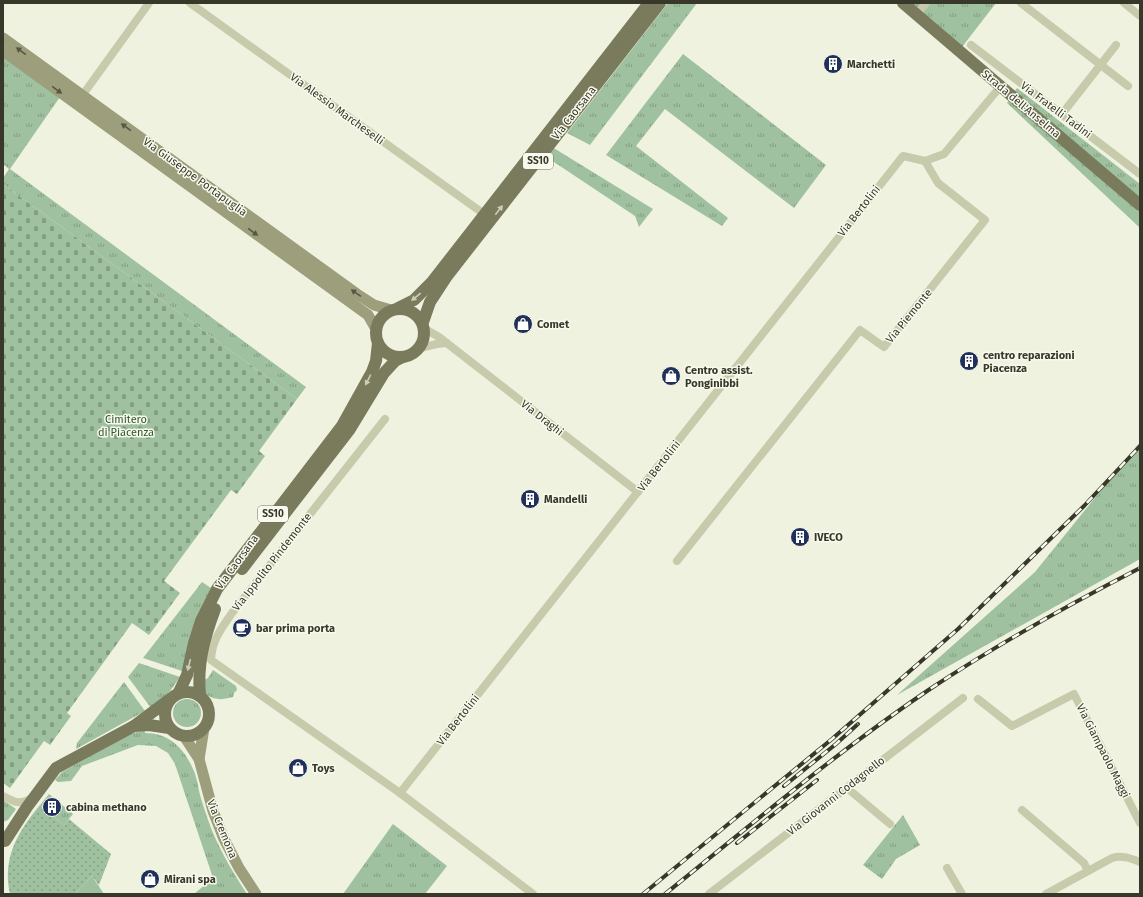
<svg xmlns="http://www.w3.org/2000/svg" width="1143" height="897" font-family="'Fira Sans',sans-serif">
	<defs>
		<pattern id="grass-tufts" width="24" height="20" patternUnits="userSpaceOnUse"><rect width="24" height="20" fill="#9fc19f"/><path d="M3 7l-1-3M5 7V3M7 7l1-3M15 17l-1-3M17 17v-4M19 17l1-3" fill="none" stroke="#839e82"/></pattern>
		<pattern id="cemetery-stones" width="16" height="16" patternUnits="userSpaceOnUse"><rect width="16" height="16" fill="#9fc19f"/><path d="M2 7V4a2 2 0 0 1 4 0v3zM10 15v-3a2 2 0 0 1 4 0v3z" fill="#839e82"/></pattern>
		<pattern id="garden-dots" width="8" height="8" patternUnits="userSpaceOnUse"><rect width="8" height="8" fill="#9fc19f"/><path d="M2 2h.1M6 6h.1" fill="none" stroke="#839e82" stroke-width="1.8" stroke-linecap="round"/></pattern>
	</defs>
	<rect width="100%" height="100%" fill="#eff2df"/>
	<g fill="url(#grass-tufts)">
		<polygon points="668,3 697,3 590,145 567,133"/>
		<polygon points="911,3 996,3 962,47"/>
		<polygon points="3,52 62,94 10,169 306,387 297,399 3,184 3,178 9,169 3,164"/>
		<polygon points="683,54 826,165 794,208 665,109 636,146 728,218 722,226 606,155"/>
		<polygon points="1017,88 1140,184 1140,228 1007,103"/>
		<polygon points="552,147 653,209 639,227 635,216 545,156"/>
		<polygon points="1140,442 1140,559 897,695 1035,572"/>
		<polygon points="202,582 211,588 201,608 182,671 143,658"/>
		<polygon points="139,663 180,677 168,694 151,708 128,677"/>
		<path d="M213,670L236,686L237,690L234,693L233,697C220,700 216,701 204,693L201,682L208,678Z"/>
		<polygon points="124,682 145,711 76,749 77,743"/>
		<circle cx="187" cy="713" r="14"/>
		<path d="M145,730V733C169,733 184,748 193,769C197,777 198,787 200,795C204,808 208,821 213,833C222,854 234,874 247,894H194L213,878L175,764L168,753L156,746L138,745L82,766L71,781L58,782L55,780L62,772L130,734Z"/>
		<polygon points="49,794 73,814 64,825 40,805"/>
		<polygon points="3,800 16,809 8,820 3,822"/>
		<polygon points="903,815 920,845 896,859 882,879 863,865"/>
		<polygon points="393,824 447,866 425,894 343,894"/>
		<polygon points="92,876 104,894 75,894"/>
	</g>
	<polygon fill="url(#cemetery-stones)" points="3,184 297,399 259,451 265,456 237,494 231,490 164,581 180,593 149,635 132,623 67,713 71,716 50,745 44,741 10,788 3,783"/>
	<path fill="url(#garden-dots)" d="M40,805L64,825L69,819L111,854L99,885L92,876L75,894H10C2,857 18,832 40,805Z"/>
	<g fill="none" stroke-linecap="round" stroke-linejoin="round">
		<g stroke="#c7caab" stroke-width="8">
			<polyline points="190,3 484,214"/>
			<polyline points="1021,3 1128,86"/>
			<polyline points="1124,3 1140,16"/>
			<polyline points="916,15 926,3"/>
			<polyline points="971,45 1140,174"/>
			<polyline points="79,100 149,3"/>
			<polyline points="1062,114 1116,45"/>
			<polyline points="425,329 439,337 638,492"/>
			<polyline points="420,348 437,344 446,343"/>
			<path d="M385,419L232,613C221,629 212,640 211,660L400,793L533,894"/>
			<polyline points="677,561 860,330 884,347 985,220 938,183 925,161 944,154 1000,87"/>
			<polyline points="978,699 1012,726 1074,694 1140,823"/>
			<polyline points="847,788 890,824"/>
			<polyline points="400,793 903,156 925,161"/>
			<path d="M3,796C16,803 19,805 32,798"/>
			<polyline points="1022,810 1084,863 1088,871"/>
			<polyline points="947,868 962,894"/>
			<polyline points="709,894 963,698"/>
			<path d="M1046,894L1112,858C1122,855 1130,858 1140,862"/>
		</g>
		<g stroke="#9d9e7c" stroke-width="11">
			<polyline points="3,38 357,294 374,305 391,310"/>
			<polyline points="3,51 368,315 376,329"/>
			<polyline points="184,736 199,759 213,811 224,839 239,868 256,894"/>
			<polyline points="199,759 204,728"/>
		</g>
		<g stroke="#7a7a5c" stroke-width="12">
			<polyline points="903,3 1140,205"/>
			<polyline points="398,308 414,300 432,282 649,3"/>
			<circle cx="400" cy="333" r="24"/>
			<polyline points="423,322 430,302 447,276 660,3"/>
			<polyline points="242,569 350,429 384,373 395,361 403,357"/>
			<circle cx="187" cy="714" r="22"/>
			<polyline points="179,692 187,675 194,643 201,621 217,589 342,426 372,372 376,361 378,343"/>
			<path d="M200,695C197,665 204,638 215,609"/>
			<polyline points="134,726 170,699"/>
			<polyline points="5,841 27,807 56,768 134,726 149,725 169,728"/>
		</g>
		<defs>
			<g id="rail">
				<polyline points="784,786 836,744 858,724"/>
				<polyline points="737,843 817,780"/>
				<polyline points="643,894 832,739 958,629 1084,506 1140,446"/>
				<path d="M665,894C752,824 838,751 930,689C998,644 1068,605 1140,568"/>
			</g>
		</defs>
		<use href="#rail" stroke="#38382a" stroke-width="4"/>
		<use href="#rail" stroke="#f7faec" stroke-width="2.5" stroke-dasharray="8" stroke-linecap="butt"/>
	</g>
	<defs><path id="oneway-solid" d="M-6-.8H1V-3.2L6.5 0L1 3.2V.8H-6Z"/></defs>
	<g fill="#565743">
		<use href="#oneway-solid" transform="translate(21 51) rotate(-144)"/>
		<use href="#oneway-solid" transform="translate(57 90) rotate(36)"/>
		<use href="#oneway-solid" transform="translate(126 127) rotate(-144)"/>
		<use href="#oneway-solid" transform="translate(253 232) rotate(36)"/>
		<use href="#oneway-solid" transform="translate(356 293) rotate(-145)"/>
	</g>
	<g fill="#cbcdba">
		<use href="#oneway-solid" transform="translate(499 210) rotate(-52)"/>
		<use href="#oneway-solid" transform="translate(416 297) rotate(141)"/>
		<use href="#oneway-solid" transform="translate(368 380) rotate(117)"/>
		<use href="#oneway-solid" transform="translate(189 665) rotate(104)"/>
	</g>
	<defs>
		<symbol id="building-disc" viewBox="-11 -11 22 22"><circle r="9.5" fill="#203059" stroke="#f7faec"/><path d="M-4-6H4V6H1V3H-1V6H-4ZM-2.5-4.3h1.7v1.8h-1.7ZM.8-4.3h1.7v1.8H.8ZM-2.5-1h1.7V.8h-1.7ZM.8-1h1.7V.8H.8Z" fill="#fff"/></symbol>
		<symbol id="shop-disc" viewBox="-11 -11 22 22"><circle r="9.5" fill="#203059" stroke="#f7faec"/><path d="M-5-2.5h2.3a2.7 3.5 0 0 1 5.4 0H5L5.5 6h-11ZM-1.5-2.5h3a1.5 2.3 0 0 0-3 0Z" fill="#fff"/></symbol>
		<symbol id="cafe-disc" viewBox="-11 -11 22 22"><circle r="9.5" fill="#203059" stroke="#f7faec"/><path d="M-5.5-4.5H6V0H3Q3 3.5 0 3.5H-2.5Q-5.5 3.5-5.5 0ZM3-3.2v2h1.7v-2ZM-6 4.5H4V6H-6Z" fill="#fff"/></symbol>
	</defs>
	<g fill-rule="evenodd">
		<use href="#building-disc" x="822" y="53" width="22" height="22"/>
		<use href="#shop-disc" x="512" y="313" width="22" height="22"/>
		<use href="#building-disc" x="958" y="350" width="22" height="22"/>
		<use href="#shop-disc" x="660" y="365" width="22" height="22"/>
		<use href="#building-disc" x="519" y="488" width="22" height="22"/>
		<use href="#building-disc" x="789" y="526" width="22" height="22"/>
		<use href="#cafe-disc" x="231" y="617" width="22" height="22"/>
		<use href="#shop-disc" x="287" y="757" width="22" height="22"/>
		<use href="#building-disc" x="41" y="796" width="22" height="22"/>
		<use href="#shop-disc" x="139" y="868" width="22" height="22"/>
	</g>
	<g text-anchor="middle" dominant-baseline="central" stroke-width="3" stroke-linejoin="round" paint-order="stroke">
		<g fill="#f7faec" stroke="#717264" stroke-width="1">
			<rect x="523" y="153" width="30" height="16" rx="3"/>
			<rect x="258" y="506" width="30" height="16" rx="3"/>
		</g>
		<g font-size="10" font-weight="bold" fill="#38382a">
			<text x="538" y="161">SS10</text>
			<text x="273" y="514">SS10</text>
		</g>
		<g font-size="11" font-weight="bold" fill="#38382a" stroke="#f7faec" text-anchor="start">
			<text x="847" y="64">Marchetti</text>
			<text x="537" y="324">Comet</text>
			<text x="983" y="355">centro reparazioni<tspan x="983" dy="13">Piacenza</tspan></text>
			<text x="685" y="370">Centro assist.<tspan x="685" dy="13">Ponginibbi</tspan></text>
			<text x="544" y="499">Mandelli</text>
			<text x="814" y="537">IVECO</text>
			<text x="256" y="628">bar prima porta</text>
			<text x="312" y="768">Toys</text>
			<text x="66" y="807">cabina methano</text>
			<text x="164" y="879">Mirani spa</text>
		</g>
		<g font-size="11" fill="#38382a" stroke="#f7faec">
			<text transform="translate(1021 104) rotate(40)">Strada dell'Anselma</text>
			<text transform="translate(337 109) rotate(36)">Via Alessio Marcheselli</text>
			<text transform="translate(1056 110) rotate(37)">Via Fratelli Tadini</text>
			<text transform="translate(574 113) rotate(-52)">Via Caorsana</text>
			<text transform="translate(195 177) rotate(36)">Via Giuseppe Portapuglia</text>
			<text transform="translate(859 211) rotate(-52)">Via Bertolini</text>
			<text transform="translate(909 316) rotate(-51)">Via Piemonte</text>
			<text transform="translate(542 418) rotate(38)">Via Draghi</text>
			<text transform="translate(659 466) rotate(-52)">Via Bertolini</text>
			<text transform="translate(237 562) rotate(-54)">Via Caorsana</text>
			<text transform="translate(272 562) rotate(-52)">Via Ippolito Pindemonte</text>
			<text transform="translate(458 720) rotate(-52)">Via Bertolini</text>
			<text transform="translate(1103 751) rotate(63)">Via Giampaolo Maggi</text>
			<text transform="translate(836 796) rotate(-38)">Via Giovanni Codagnello</text>
			<text transform="translate(222 829) rotate(68)">Via Cremona</text>
		</g>
		<g font-size="11" fill="#2e5630" stroke="#f7faec">
			<text x="126" y="419">Cimitero<tspan x="126" dy="13">di Piacenza</tspan></text>
		</g>
	</g>
	<rect width="1143" height="897" fill="none" stroke="#38382a" stroke-width="8"/>
</svg>
